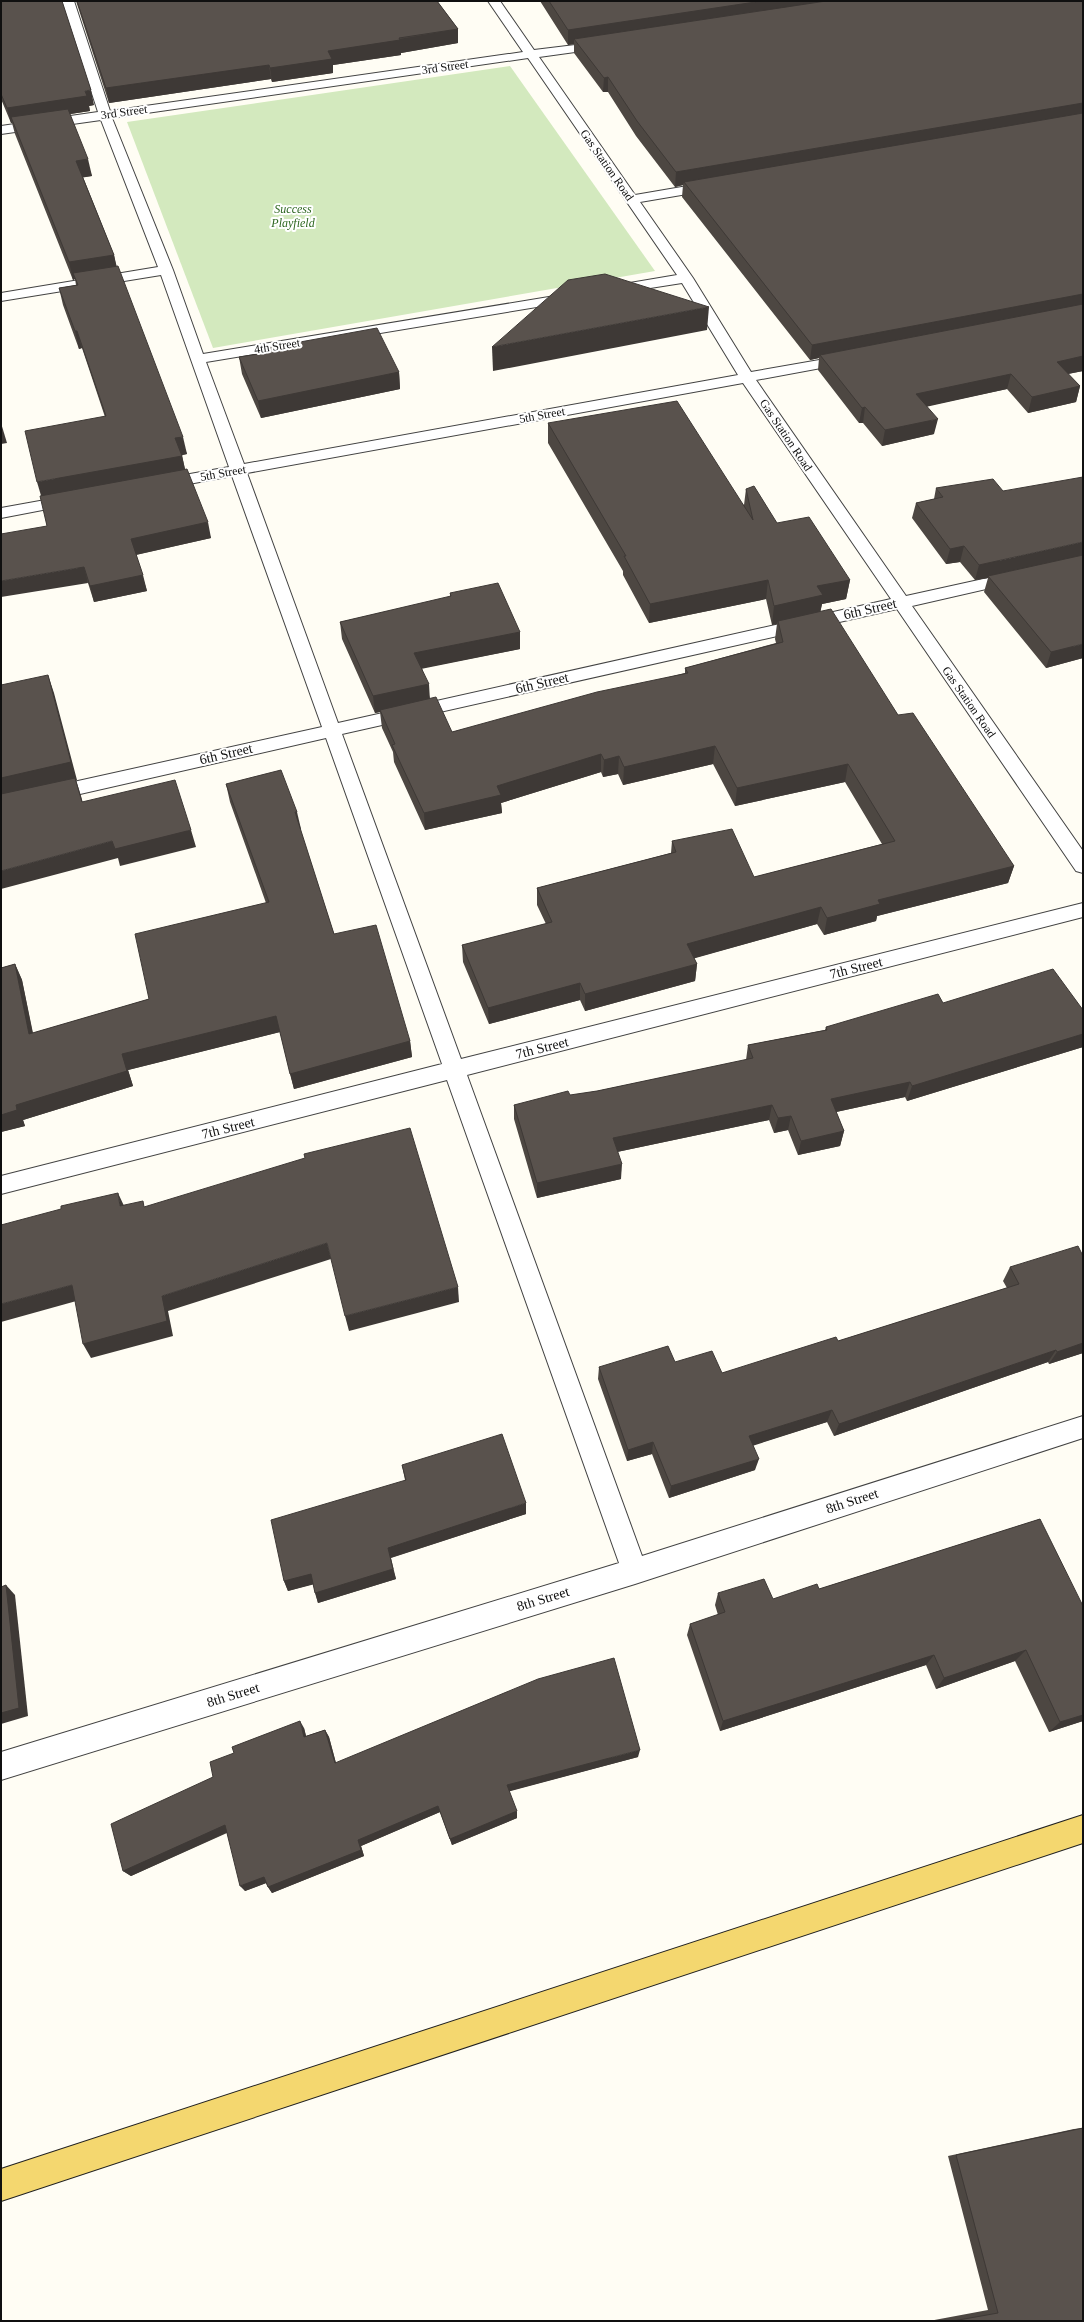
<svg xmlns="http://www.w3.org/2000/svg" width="1084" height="2322" font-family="Georgia,serif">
	<rect width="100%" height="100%" fill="#fffdf4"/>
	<polygon fill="#d3e9be" points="510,66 655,271 213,348 127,122"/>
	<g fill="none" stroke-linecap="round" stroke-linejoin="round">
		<defs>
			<g id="minor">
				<path d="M62,1H74L110,111L523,52L488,1H500L534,50L608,41L610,44L604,48L539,57L635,195L711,182L718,186L711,190L640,202L693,278L751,372L848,355L855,359L848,363L756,380L906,596L1015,572L1021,573L1023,577L1021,581L912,606L1083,851V873L1076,871L897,609L342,734L461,1059L1083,903V917L467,1075L642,1556L1083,1416V1438L635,1584L1,1780V1752L619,1563L447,1080L1,1194V1176L442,1064L326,738L1,812V798L322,727L232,476L162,489L156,487L154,484L156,481L162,479L229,467L161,275L1,301V293L158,267L101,120L1,134V126L98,112ZM528,58L677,275L612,286L605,290L612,294L682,283L738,375L244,464L206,362L573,301L580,297L573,293L203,354L173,270L112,118ZM743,383L891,599L338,723L247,473Z"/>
				<polygon points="73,495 79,497 81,500 79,503 1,518 1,508"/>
			</g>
			<polygon id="major" points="1083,1815 1083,1843 1,2201 1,2169"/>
		</defs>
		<use href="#minor" stroke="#434343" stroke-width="2"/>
		<use href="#major" stroke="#212121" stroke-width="2"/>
		<use href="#minor" fill="#fff" fill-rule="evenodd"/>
		<use href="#major" fill="#f4d76f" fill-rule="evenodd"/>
	</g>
	<g fill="#4d4742">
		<polygon points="1,1 94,105 89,106 90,111 70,114 92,176 83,177 114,255 116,266 187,454 182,455 185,470 211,538 136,555 147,591 94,602 88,583 47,526 41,496 105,417 82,348 79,349 63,305 59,288 76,285 75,279 73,280 15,134 12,123 11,123 1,99"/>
		<polygon points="76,1 437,1 458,29 458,43 401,53 401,55 333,65 333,73 272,82 271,79 109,103"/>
		<polygon points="540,1 1083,1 1083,371 1068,374 1080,386 1076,402 1028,413 1007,389 927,406 934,434 882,446 863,423 859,423 818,370 819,358 810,360 682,197 683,185 675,187 636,136 608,92 603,92 574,53 574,44 568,45"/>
		<polygon points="256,350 399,372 400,389 261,418 242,374 239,357 257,354"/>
		<polygon points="548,423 744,505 746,489 777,523 850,580 846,599 822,604 820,612 898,715 1014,866 1008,883 877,916 876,921 824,935 817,924 694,958 697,964 695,981 585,1011 580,1000 489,1024 463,962 462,945 546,924 537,905 537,888 671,853 672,841 754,877 882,844 845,782 735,806 713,764 623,785 618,774 603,777 601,772 501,803 502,813 425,830 394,762 393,752 382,728 380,712 375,713 342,639 340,622 450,597 450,593 520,632 520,649 422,668 430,699 452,732 685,673 685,668 776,643 775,639 777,624 772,625 766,599 649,623 623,575 623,571 548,443"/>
		<polygon points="936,488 1083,658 1046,668 984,592 988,578 975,580 960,562 946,564 912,518 916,503 934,499"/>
		<polygon points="226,784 301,829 300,829 334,934 410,1041 412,1057 294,1089 280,1032 128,1070 133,1086 23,1120 25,1126 1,1132 1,968 15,964 22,980 33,1033 149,999 266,903 230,802"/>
		<polygon points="943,1003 1083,1010 1083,1047 907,1101 905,1097 836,1112 844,1131 840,1146 798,1155 788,1130 774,1133 769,1120 617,1152 621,1179 537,1198 514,1119 514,1105 597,1091 746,1060 748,1045 825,1030 826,1027"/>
		<polygon points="1083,1256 1083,1353 1049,1364 1048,1362 834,1436 827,1422 753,1445 755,1470 669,1498 652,1454 627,1461 598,1379 599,1367 675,1362 722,1373 838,1341 1007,1288 1003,1281 1010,1267"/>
		<polygon points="402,1465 526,1514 391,1558 396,1579 318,1603 313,1584 288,1591 284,1581 405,1480"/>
		<polygon points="1040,1519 1083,1721 1049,1732 1015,1661 936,1689 926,1665 720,1731 687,1635 690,1624 718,1615 715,1605 718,1593 773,1599 819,1589"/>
		<polygon points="304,1728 306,1736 325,1730 329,1737 336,1763 638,1757 509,1791 517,1818 452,1845 440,1812 361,1846 364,1856 272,1893 268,1887 266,1883 245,1891 227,1833 131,1876 123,1871 213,1777"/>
		<polygon points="1083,2128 1083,2321 929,2321 988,2310 948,2156 1074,2129"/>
	</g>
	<g fill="#3e3936">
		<polygon points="762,1 856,1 574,39 574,44 568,45 568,30"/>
		<polygon points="458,29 458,43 401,53 401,55 333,65 333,73 272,82 270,68 328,51"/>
		<polygon points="269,65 271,79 109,103 106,88"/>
		<polygon points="608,77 608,92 603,92 604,78"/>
		<polygon points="91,90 94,105 89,106 90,111 13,123 11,117 12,123 11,123 7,108"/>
		<polygon points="1083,103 1083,117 684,182 683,185 675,187 676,172"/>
		<polygon points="88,159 92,176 80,178 76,161"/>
		<polygon points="114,255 118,272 73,273 75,279 73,280 69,262"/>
		<polygon points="1083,294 1083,308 820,355 819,358 810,360 812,345"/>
		<polygon points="709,307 707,330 493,371 492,347"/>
		<polygon points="75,331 77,331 82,348 79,349"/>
		<polygon points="1083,356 1083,371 1052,377 1057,362"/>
		<polygon points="399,372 400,389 261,418 258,401"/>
		<polygon points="1011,374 1007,389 912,410 916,394"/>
		<polygon points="1080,386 1076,402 1028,413 1032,397"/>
		<polygon points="865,407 863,423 859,423 862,408"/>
		<polygon points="938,419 934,434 882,446 885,430"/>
		<polygon points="1,423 7,443 1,444"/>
		<polygon points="183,437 187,454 178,456 175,438"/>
		<polygon points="182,456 186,473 42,499 37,482"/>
		<polygon points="208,522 211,538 135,555 131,539"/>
		<polygon points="1083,542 1083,557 988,576 988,578 975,580 979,565"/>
		<polygon points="964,546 960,562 946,564 950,549"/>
		<polygon points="84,567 88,583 1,597 1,581"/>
		<polygon points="143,575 147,591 94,602 90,586"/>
		<polygon points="768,580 766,599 649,623 650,604"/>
		<polygon points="850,580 846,599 822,604 820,614 778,621 777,624 772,625 774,606 817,586"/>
		<polygon points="520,632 520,649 416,670 414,653"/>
		<polygon points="1083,644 1083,658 1046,668 1051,652"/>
		<polygon points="48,675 54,693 77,780 76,780 81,796 87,819 82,802 1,796 1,778"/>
		<polygon points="429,684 430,701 380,710 380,712 375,713 373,696"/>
		<polygon points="715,746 713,764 623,785 624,767"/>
		<polygon points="601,754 601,772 501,803 502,813 425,830 424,813 497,786"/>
		<polygon points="619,756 618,774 603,777 604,760"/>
		<polygon points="848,764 845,782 735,806 737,788"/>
		<polygon points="295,812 297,812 301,829 298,830"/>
		<polygon points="191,830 196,847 120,866 118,858 1,889 1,871 112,841"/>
		<polygon points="1014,866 1008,883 877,916 876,921 824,935 827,918 878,900"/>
		<polygon points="821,907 817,924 685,961 687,944"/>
		<polygon points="15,964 22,980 36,1050 29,1034"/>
		<polygon points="697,964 695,981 585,1011 585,994"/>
		<polygon points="580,983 580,1000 489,1024 488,1008"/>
		<polygon points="276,1016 280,1032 128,1070 133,1086 23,1120 25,1126 1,1132 1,1115 16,1105 122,1054"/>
		<polygon points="1083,1034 1083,1047 907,1101 912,1086"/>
		<polygon points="410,1041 412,1057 294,1089 290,1074"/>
		<polygon points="910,1082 905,1097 827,1114 831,1099"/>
		<polygon points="772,1105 769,1120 612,1153 613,1138"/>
		<polygon points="791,1116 788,1130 774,1133 778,1118"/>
		<polygon points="844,1131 840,1146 798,1155 801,1141"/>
		<polygon points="622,1164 621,1179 537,1198 537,1183"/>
		<polygon points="118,1193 125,1208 120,1206"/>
		<polygon points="327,1243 331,1259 168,1311 173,1336 91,1358 83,1344 162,1296"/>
		<polygon points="72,1285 80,1300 1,1322 1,1304"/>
		<polygon points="458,1287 459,1302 349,1331 345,1316"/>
		<polygon points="1083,1343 1083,1353 1049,1364 1057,1352"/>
		<polygon points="1056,1350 1048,1362 834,1436 839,1424"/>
		<polygon points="832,1410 827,1422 746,1448 749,1436"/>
		<polygon points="653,1442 652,1454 627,1461 628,1450"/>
		<polygon points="759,1459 755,1470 669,1498 671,1486"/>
		<polygon points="526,1503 526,1514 390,1558 388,1548"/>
		<polygon points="393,1569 396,1579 318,1603 315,1593"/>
		<polygon points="311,1574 315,1584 288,1591 284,1581"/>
		<polygon points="6,1585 15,1595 28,1716 1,1724"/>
		<polygon points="1026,1650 1015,1661 936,1689 944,1678"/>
		<polygon points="934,1655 926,1665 720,1731 723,1721"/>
		<polygon points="1083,1715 1083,1721 1049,1732 1060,1722"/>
		<polygon points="300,1721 304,1728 308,1744 304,1737"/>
		<polygon points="325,1730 329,1737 338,1771 335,1763"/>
		<polygon points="640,1750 638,1757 507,1792 507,1785"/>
		<polygon points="438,1806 440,1812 361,1846 364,1856 272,1893 268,1887 358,1840"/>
		<polygon points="517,1811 517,1818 452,1845 450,1839"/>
		<polygon points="225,1825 230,1831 131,1876 123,1871"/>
		<polygon points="264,1877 269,1882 245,1891 240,1886"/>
	</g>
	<g fill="#59524d" stroke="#3e3936">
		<polygon points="1,1 62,1 91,90 85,91 87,96 7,108 1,94"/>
		<polygon points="77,1 437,1 458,29 399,38 400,40 328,51 332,59 270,68 269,65 106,88"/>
		<polygon points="549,1 762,1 568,30"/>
		<polygon points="826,1 1083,1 1083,103 676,172 637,121 608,77 604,78 574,39"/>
		<polygon points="68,109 88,159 76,161 114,255 69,262 11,117"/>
		<polygon points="1083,113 1083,294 812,345 684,182"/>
		<polygon points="118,266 183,437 175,438 182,456 37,482 25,431 106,416 77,331 75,331 59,288 78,285 73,273"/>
		<polygon points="605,274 709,307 492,347 568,280"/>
		<polygon points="1083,304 1083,356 1057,362 1080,386 1032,397 1011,374 916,394 938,419 885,430 865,407 862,408 820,355"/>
		<polygon points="377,328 399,372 258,401 239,357 258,354 256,350"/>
		<polygon points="677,401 753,520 746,489 754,486 777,523 809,517 850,580 817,586 823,595 774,606 768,580 650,604 624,556 626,556 548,423"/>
		<polygon points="187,469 208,522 131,539 143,575 90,586 84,567 1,581 1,534 47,526 40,496"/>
		<polygon points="1083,477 1083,542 979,565 964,546 950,549 916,503 943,497 936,488 993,479 1003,491"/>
		<polygon points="1083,555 1083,644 1051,652 988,576"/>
		<polygon points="498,583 520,632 414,653 429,684 373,696 340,622 451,596 450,593"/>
		<polygon points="831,609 898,715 913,713 1014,866 878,900 880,904 827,918 821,907 687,944 697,964 585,994 580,983 488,1008 462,945 552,922 537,888 676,852 672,841 732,829 754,877 895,841 848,764 737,788 715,746 624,767 619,756 604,760 601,754 497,786 501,795 424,813 392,745 395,744 380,710 436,697 452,732 597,692 688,673 685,668 783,642 778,621"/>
		<polygon points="48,675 71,762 1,778 1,685"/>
		<polygon points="281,770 297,812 295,812 334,934 376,925 410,1041 290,1074 276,1016 122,1054 127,1071 16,1105 17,1110 1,1115 1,968 15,964 29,1034 149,999 135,934 269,902 226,784"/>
		<polygon points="75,778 82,802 175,780 191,830 115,849 112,841 1,871 1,794"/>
		<polygon points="1053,969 1083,1010 1083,1034 912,1086 910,1082 831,1099 844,1131 801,1141 791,1116 778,1118 772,1105 613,1138 622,1164 537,1183 514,1105 568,1091 570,1095 597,1091 753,1058 748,1045 827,1030 826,1027 938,994 943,1003"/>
		<polygon points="410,1128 458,1287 345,1316 327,1243 162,1296 167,1321 83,1344 72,1285 1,1304 1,1225 61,1209 61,1206 118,1193 120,1206 143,1201 144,1207 305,1158 304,1154"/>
		<polygon points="1078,1246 1083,1256 1083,1343 1057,1352 1056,1350 839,1424 832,1410 749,1436 759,1459 671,1486 653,1442 628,1450 599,1367 668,1346 675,1362 712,1351 722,1373 836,1337 838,1341 1019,1284 1010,1267"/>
		<polygon points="502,1434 526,1503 388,1548 393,1569 315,1593 311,1574 284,1581 271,1520 406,1480 402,1465"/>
		<polygon points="1040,1519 1083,1606 1083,1715 1060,1722 1026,1650 944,1678 934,1655 723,1721 690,1624 725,1612 718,1593 764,1579 773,1599 817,1584 819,1589"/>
		<polygon points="6,1585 19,1708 1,1713 1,1587"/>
		<polygon points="614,1658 640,1750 507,1785 517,1811 450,1839 438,1806 358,1840 361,1850 268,1887 264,1877 240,1886 225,1825 123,1871 111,1824 213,1777 210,1762 234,1753 232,1747 300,1721 304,1737 325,1730 335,1763 538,1679"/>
		<polygon points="1083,2128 1083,2321 953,2321 998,2313 956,2155"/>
	</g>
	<g text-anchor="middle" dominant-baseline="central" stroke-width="4" stroke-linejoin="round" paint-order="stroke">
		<g font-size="12" fill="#101010" stroke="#fff">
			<text transform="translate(445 67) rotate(-8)">3rd Street</text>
			<text transform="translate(124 112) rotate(-8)">3rd Street</text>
			<text transform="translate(607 165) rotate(55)">Gas Station Road</text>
			<text transform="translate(277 346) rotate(-9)">4th Street</text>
			<text transform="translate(542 415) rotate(-10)">5th Street</text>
			<text transform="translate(786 435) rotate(56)">Gas Station Road</text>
			<text transform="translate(223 473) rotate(-10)">5th Street</text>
			<text transform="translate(969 702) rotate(55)">Gas Station Road</text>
		</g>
		<g font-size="12" font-style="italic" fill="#2e6721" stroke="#fff">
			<text x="293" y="209">Success<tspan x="293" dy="14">Playfield</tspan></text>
		</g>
		<g font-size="14" fill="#101010" stroke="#fff">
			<text transform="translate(870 609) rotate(-13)">6th Street</text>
			<text transform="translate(542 683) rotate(-13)">6th Street</text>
			<text transform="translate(226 754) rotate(-13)">6th Street</text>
			<text transform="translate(856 968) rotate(-14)">7th Street</text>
			<text transform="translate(542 1048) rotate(-14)">7th Street</text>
			<text transform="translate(228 1128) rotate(-14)">7th Street</text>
			<text transform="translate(852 1501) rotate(-18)">8th Street</text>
			<text transform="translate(543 1599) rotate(-17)">8th Street</text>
			<text transform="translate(233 1695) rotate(-17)">8th Street</text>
		</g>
	</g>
	<rect width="1084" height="2322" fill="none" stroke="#101010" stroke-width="4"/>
</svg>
